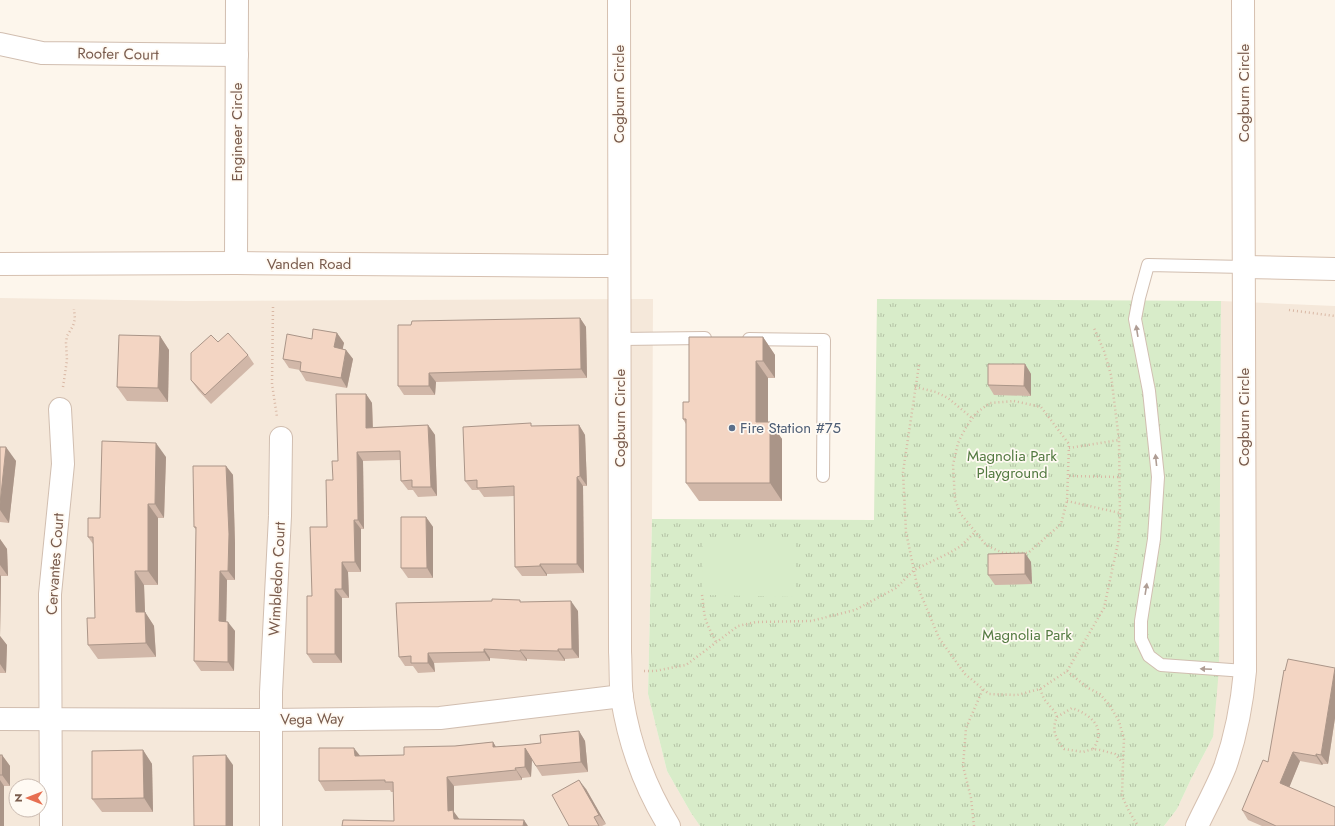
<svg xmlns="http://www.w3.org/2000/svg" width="1335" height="826" font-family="Jost,sans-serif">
	<defs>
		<pattern id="grass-tufts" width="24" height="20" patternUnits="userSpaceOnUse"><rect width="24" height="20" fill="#d8ecc9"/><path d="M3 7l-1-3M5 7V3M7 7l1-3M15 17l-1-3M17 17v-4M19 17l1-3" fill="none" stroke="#b4c2a5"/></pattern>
	</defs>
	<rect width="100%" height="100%" fill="#fdf6ec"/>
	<g fill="#f5e8da" fill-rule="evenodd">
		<path d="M0,298L187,301L653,299L652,519L648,694L667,771L691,813L700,826H0ZM16,786H40V810H16Z"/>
		<polygon points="1221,301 1335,306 1335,826 1164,826 1177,809 1192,777 1213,737"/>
	</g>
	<polygon fill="url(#grass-tufts)" points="877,299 1221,301 1219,669 1213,737 1192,777 1177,809 1164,826 700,826 691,813 667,771 648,694 652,519 874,520"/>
	<polygon fill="#d8ecc9" points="703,540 796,540 796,597 702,595"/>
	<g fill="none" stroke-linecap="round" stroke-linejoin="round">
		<defs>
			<g id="lane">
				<polyline points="1245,267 1148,265 1139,298 1135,319 1149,391 1158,477 1154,539 1141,621 1141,639 1149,656 1161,665 1245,671"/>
				<polyline points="620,339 705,338"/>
				<polyline points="749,339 824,340 823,476"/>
			</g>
			<g id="street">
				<polyline points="0,44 42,53 237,55"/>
				<polyline points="236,263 237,0"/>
				<polyline points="0,719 271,720 440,718 622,696"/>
				<polyline points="51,826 50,594 63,464 60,409"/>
				<polyline points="271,826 271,692 280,516 281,438"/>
			</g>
			<g id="secondary">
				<path d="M619,0L620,652C621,667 620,683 622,698C629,743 645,787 669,826"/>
				<polyline points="0,264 236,263 589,266 619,266"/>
				<polyline points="1245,267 1335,269"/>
				<path d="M1197,826C1206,807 1217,787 1225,767C1236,736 1242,704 1245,671L1243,0"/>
			</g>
		</defs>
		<use href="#lane" stroke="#d1beb0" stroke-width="14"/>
		<use href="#street" stroke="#d1beb0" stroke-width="24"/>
		<use href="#secondary" stroke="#d6c0b0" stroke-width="24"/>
		<g stroke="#d9b8a5" stroke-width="2.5" stroke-dasharray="1 3" stroke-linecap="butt">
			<polyline points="273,307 272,384 277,417"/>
			<polyline points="1289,310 1335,316"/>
			<polyline points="919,365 903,472 906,532 917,585 939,638 965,674 989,694 1017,695 1040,689 1067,671 1104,608 1118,543 1120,518 1119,440 1111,375 1104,351 1094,328"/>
			<polyline points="63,387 67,360 66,343 67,336 73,326 75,319 74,309"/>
			<polyline points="915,387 936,392 948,398 972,418"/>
			<polygon points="1014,401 1041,407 1069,444 1067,501 1061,524 1028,553 1003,553 986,545 960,513 955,499 953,465 958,443 965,429 976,413 990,403"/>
			<polyline points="1069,448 1119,440"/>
			<polyline points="1069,476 1119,477"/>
			<polyline points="1067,501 1120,513"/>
			<path d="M702,595C703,600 703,605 704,611C705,622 711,632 716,642"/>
			<polyline points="644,671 655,671 686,665 738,626 756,622 811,621 855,610 896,588 914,570 951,552 961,546 975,532"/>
			<polyline points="1067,671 1088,688 1100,694 1110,706 1119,721 1124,739 1123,762"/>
			<path d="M1040,689L1044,699L1055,712L1057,717C1051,730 1056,739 1064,749L1083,752L1093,749L1100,750L1115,754L1123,763L1122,796L1129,811L1138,826"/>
			<path d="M1057,717L1072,708C1092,715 1107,729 1093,749"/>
			<polyline points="974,826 971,798 963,766 966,728 983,689"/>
		</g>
		<use href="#lane" stroke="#fff" stroke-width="12"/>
		<use href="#street" stroke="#fff" stroke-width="22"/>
		<use href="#secondary" stroke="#fff" stroke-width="22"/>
	</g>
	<g fill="#d1b7a8">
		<polygon points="580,318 586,327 587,378 436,382 435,395 404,395 398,386 411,325"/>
		<polygon points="337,333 344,343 342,349 346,350 353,359 347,388 306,381 300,371 300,370 289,368 283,359 312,339"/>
		<polygon points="160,336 169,350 168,402 127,401 117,387"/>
		<polygon points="763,337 775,355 775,378 768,378 768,422 770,422 782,439 782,501 699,501 686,483 686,424 683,419 689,402"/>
		<polygon points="218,342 248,355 254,364 211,404 198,390 191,380"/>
		<polygon points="1025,364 1031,374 1031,396 994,395 988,385"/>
		<polygon points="366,394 372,403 373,427 428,425 435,435 437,496 418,497 413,490 408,490 401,481 400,460 363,461 364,529 361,529 361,572 348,572 349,598 342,598 342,663 313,663 307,654 312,596 327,527 333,480 338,461"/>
		<polygon points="579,425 585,435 587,486 583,486 584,573 547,574 547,576 522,576 515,567 514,496 484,497 479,490 472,490 465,481 533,426"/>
		<polygon points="0,447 16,461 9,523 0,522"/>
		<polygon points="166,457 164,518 158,518 158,585 144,585 145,612 154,626 156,657 98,659 88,645 95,618 93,544 88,537 100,518"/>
		<polygon points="226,466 233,475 235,544 235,580 227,580 226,622 235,631 234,671 201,671 194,661 196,530 194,527"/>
		<polygon points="426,517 433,527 433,578 408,578 401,568"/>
		<polygon points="0,539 7,549 8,576 1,576 0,636 7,645 6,673 0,673"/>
		<polygon points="1025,553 1031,562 1032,584 995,585 988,575"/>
		<polygon points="492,601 521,602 578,611 579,658 565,659 565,661 527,659 527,661 490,658 490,661 434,663 435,672 418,673 413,666 405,666 399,657"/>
		<polygon points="1335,669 1335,718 1328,764 1323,764 1322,765 1300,761 1289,787 1335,826 1262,826 1248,820 1242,810 1268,762 1285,671"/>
		<polygon points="579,731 585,741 588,772 542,776 532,760 531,777 522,778 522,780 454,786 454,812 459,819 394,821 394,792 391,792 390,790 325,791 319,781 360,756 404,755 455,746 493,742 496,747 523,745 541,743"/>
		<polygon points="143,750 152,764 153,812 102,812 92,799"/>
		<polygon points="0,755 2,755 10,766 10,786 4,786 4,826 0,826"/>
		<polygon points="586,789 606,824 602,826 569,826"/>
	</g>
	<g fill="#aa9588">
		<polygon points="580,318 586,327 587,378 581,369"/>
		<polygon points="337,333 344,343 341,357 334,347"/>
		<polygon points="160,336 169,350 168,402 158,388"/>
		<polygon points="763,337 775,355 775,378 763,361"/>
		<polygon points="346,350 353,359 347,388 341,378"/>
		<polygon points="756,361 768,378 768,439 756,422"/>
		<polygon points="1025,364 1031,374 1031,396 1024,386"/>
		<polygon points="429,373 436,382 435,395 429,386"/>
		<polygon points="366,394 372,403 373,437 366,428"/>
		<polygon points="770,422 782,439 782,501 770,483"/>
		<polygon points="428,425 435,435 437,496 431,487"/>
		<polygon points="579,425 585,435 587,486 580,476"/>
		<polygon points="156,443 166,457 164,518 155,504"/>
		<polygon points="6,447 16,461 9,523 0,510 0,504"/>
		<polygon points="357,452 363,461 364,529 358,520"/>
		<polygon points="226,466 233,475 235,544 235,580 228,571"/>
		<polygon points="577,477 583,486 584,573 577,564"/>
		<polygon points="148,504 158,518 158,585 148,571"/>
		<polygon points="426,517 433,527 433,578 427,568"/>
		<polygon points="354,520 361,529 361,572 355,562"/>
		<polygon points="0,539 7,549 8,576 0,565"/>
		<polygon points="1025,553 1031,562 1032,584 1025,574"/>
		<polygon points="342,562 348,572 349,598 342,589"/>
		<polygon points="540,564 547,574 547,576 540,566"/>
		<polygon points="135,571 144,585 145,612 154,626 156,657 146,643 136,612"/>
		<polygon points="220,571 227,580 226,631 219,621"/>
		<polygon points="0,575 1,576 0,636 7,645 6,673 0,664"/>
		<polygon points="335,589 342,598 342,663 335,654"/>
		<polygon points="571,601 578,611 579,658 572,649"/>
		<polygon points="228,622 235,631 234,671 228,662"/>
		<polygon points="484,649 490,658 490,661 484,652"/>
		<polygon points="558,649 565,659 565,661 558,651"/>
		<polygon points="520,650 527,659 527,661 520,651"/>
		<polygon points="428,653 434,663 435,672 428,663"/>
		<polygon points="1335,668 1335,718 1328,764 1321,755"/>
		<polygon points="579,731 585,741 588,772 581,762"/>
		<polygon points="493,742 499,752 493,747"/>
		<polygon points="354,748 361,757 355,756"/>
		<polygon points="525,748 532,758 531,777 525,767"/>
		<polygon points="143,750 152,764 153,812 144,798"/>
		<polygon points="1293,752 1300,761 1287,793 1280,783"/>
		<polygon points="1316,754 1323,764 1322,765 1316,756"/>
		<polygon points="2,755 10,766 10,786 2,775"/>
		<polygon points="226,755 233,765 233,826 226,826"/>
		<polygon points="515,768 522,778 522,780 516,770"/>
		<polygon points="447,777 454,786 454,812 460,820 459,826 448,811"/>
		<polygon points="0,780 4,786 4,826 0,826"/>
		<polygon points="579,780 586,789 606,824 599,815"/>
		<polygon points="524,820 528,826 523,826"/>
	</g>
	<g fill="#f3d5c3" stroke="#aa9588">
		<polygon points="580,318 581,369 429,373 429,386 398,386 398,325 411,325 412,321"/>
		<polygon points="313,329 337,333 334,347 346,350 341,378 300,371 301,362 283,359 287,334 312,339"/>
		<polygon points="228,333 248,355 205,395 191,380 191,353 211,335 218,342"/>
		<polygon points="119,335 160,336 158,388 117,387"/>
		<polygon points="689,337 763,337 763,361 756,361 756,422 770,422 770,483 686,483 686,419 683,419 683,402 689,402"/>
		<polygon points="988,364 1025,364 1024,386 988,385"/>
		<polygon points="336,394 366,394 366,428 428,425 431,487 412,487 412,480 401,481 400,451 357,452 358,520 354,520 355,562 342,562 342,589 335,589 335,654 307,654 307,596 312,596 310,527 327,527 326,480 333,480 332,461 338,461"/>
		<polygon points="531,423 531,426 579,425 580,476 577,477 577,564 540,564 540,566 515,567 514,486 477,488 477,480 465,481 463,427"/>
		<polygon points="102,441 156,443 155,504 148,504 148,571 135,571 136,612 145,612 146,643 88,645 87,618 95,618 93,537 88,537 88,518 100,518"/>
		<polygon points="0,447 6,447 0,504"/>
		<polygon points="193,466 226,466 229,534 228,571 220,571 219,621 228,622 228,662 194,661 196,527 194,527"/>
		<polygon points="401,517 426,517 427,568 401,568"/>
		<polygon points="1025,553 1025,574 988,575 988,554"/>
		<polygon points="492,599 520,600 520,602 571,601 572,649 558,649 558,651 520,650 520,651 484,649 484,652 428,653 428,663 411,663 411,656 399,657 396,603 492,601"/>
		<polygon points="1288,659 1335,668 1321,755 1316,754 1316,756 1293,752 1280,783 1335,807 1335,826 1276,826 1242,810 1263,760 1268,762 1284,670 1285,671"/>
		<polygon points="579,731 581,762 536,766 525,748 525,767 515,768 516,770 447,777 448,811 453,810 454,819 524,820 523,826 342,826 343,820 394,821 393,782 385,782 385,780 319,781 319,748 354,748 355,756 404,755 404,747 455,746 493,742 493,747 523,745 541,743 540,735"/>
		<polygon points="143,750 144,798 92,799 92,751"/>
		<rect x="0" y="755" width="2" height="20"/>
		<polygon points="226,755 226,826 194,826 193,756"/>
		<polygon points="579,780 599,815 594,817 599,826 569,826 552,795"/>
	</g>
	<defs><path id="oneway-solid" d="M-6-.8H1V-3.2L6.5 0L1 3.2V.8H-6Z"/></defs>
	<g fill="#af9d94">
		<use href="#oneway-solid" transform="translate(1137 331) rotate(-99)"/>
		<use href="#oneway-solid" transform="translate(1156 460) rotate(-96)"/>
		<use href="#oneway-solid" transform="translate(1146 589) rotate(-81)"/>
		<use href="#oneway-solid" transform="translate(1206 669) rotate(-178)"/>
	</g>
	<circle fill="#5c6f8a" stroke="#fffaf3" stroke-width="1.5" cx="732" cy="428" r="4"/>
	<g text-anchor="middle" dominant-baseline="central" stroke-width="3.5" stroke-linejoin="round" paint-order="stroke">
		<g font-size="15" fill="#7a5c4d" stroke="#fffaf3">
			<text transform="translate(118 54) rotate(1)">Roofer Court</text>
			<text transform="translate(1244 93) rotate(-90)">Cogburn Circle</text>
			<text transform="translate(619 94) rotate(-90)">Cogburn Circle</text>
			<text transform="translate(237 132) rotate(-90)">Engineer Circle</text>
			<text x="309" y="264">Vanden Road</text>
			<text transform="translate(1244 417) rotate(-90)">Cogburn Circle</text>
			<text transform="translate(620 418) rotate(-90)">Cogburn Circle</text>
			<text transform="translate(55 564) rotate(-86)">Cervantes Court</text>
			<text transform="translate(277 579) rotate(-87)">Wimbledon Court</text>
			<text transform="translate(312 719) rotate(-1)">Vega Way</text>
		</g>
		<g font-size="15" fill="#4e5e75" stroke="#fffaf3" text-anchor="start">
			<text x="740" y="428">Fire Station #75</text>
		</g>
		<g font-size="15" fill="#537a41" stroke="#fffaf3">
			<text x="1012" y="456">Magnolia Park<tspan x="1012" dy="17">Playground</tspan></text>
			<text x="1027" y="635">Magnolia Park</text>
		</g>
	</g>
	<g transform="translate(28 798) rotate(270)"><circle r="19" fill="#fffaf3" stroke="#cabbb1"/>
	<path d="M0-3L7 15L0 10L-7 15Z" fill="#e76f51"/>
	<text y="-6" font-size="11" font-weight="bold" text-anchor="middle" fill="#7a5c4d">N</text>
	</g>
</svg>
